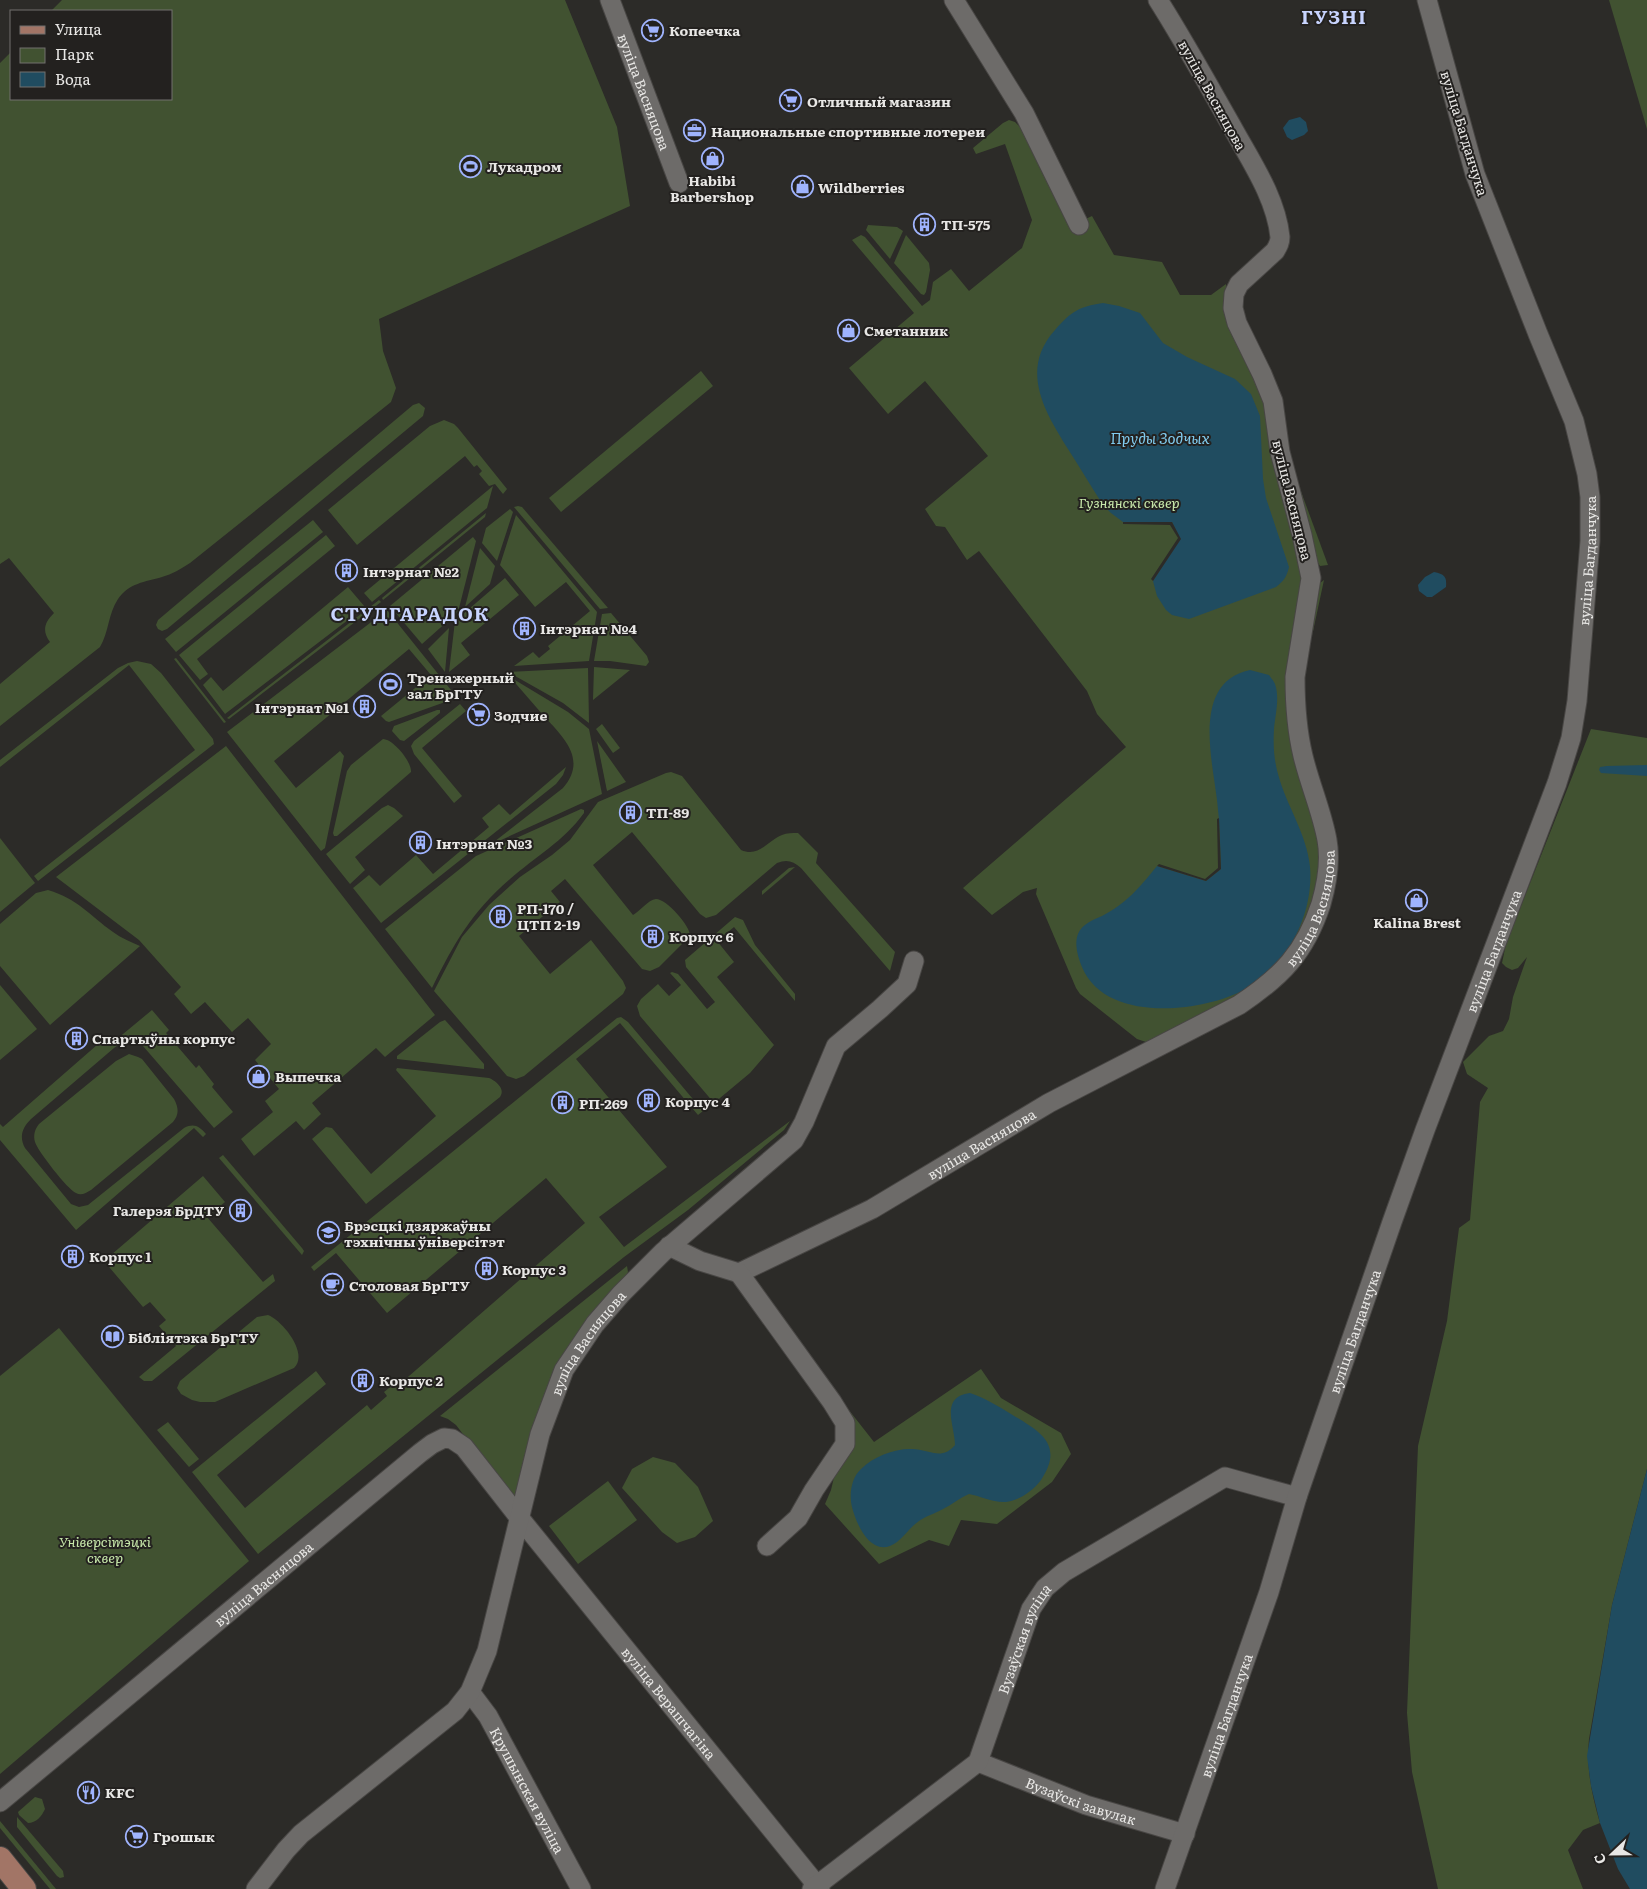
<svg xmlns="http://www.w3.org/2000/svg" width="1647" height="1889" font-family="Literata,serif">
	<rect width="100%" height="100%" fill="#2c2b28"/>
	<g fill="#415231">
		<path d="M62,0H565L617,127L630,206L379,319L383,351L396,388L391,402L190,563C181,569 172,574 162,577C145,582 129,583 118,599C108,614 109,632 100,647L0,726V684L50,642C42,631 44,623 54,613L9,558L0,564V63L11,52V99H171V11H51Z"/>
		<polygon points="1609,0 1647,0 1647,129"/>
		<polygon points="1009,120 1015,122 1020,127 1073,225 1092,216 1114,255 1162,262 1180,295 1211,295 1226,284 1226,313 1268,396 1304,567 1294,640 1319,835 1320,866 1314,899 1302,933 1262,982 1151,1041 1146,1042 1137,1039 1080,994 1076,988 1036,894 1037,888 1023,892 992,915 963,888 1126,747 1097,714 1087,691 979,551 967,560 945,527 936,526 925,509 988,456 925,381 888,414 849,368 914,313 852,240 861,235 865,237 922,306 930,300 933,282 951,269 969,291 1022,248 1032,220 1005,144 976,154 973,148 1003,123"/>
		<polygon points="868,225 897,227 903,231 890,259 866,230"/>
		<polygon points="906,235 929,263 930,270 926,292 924,295 921,294 894,263"/>
		<polygon points="701,371 713,386 561,512 549,498"/>
		<polygon points="419,403 425,408 423,416 167,629 162,631 158,629 156,625 158,620 413,405"/>
		<polygon points="444,420 454,424 458,428 507,489 503,494 495,484 489,486 479,474 482,471 477,465 474,467 465,456 357,545 328,510 430,426"/>
		<polygon points="1281,437 1328,565 1320,566 1317,561"/>
		<polygon points="493,486 487,508 372,602 364,593"/>
		<polygon points="518,506 522,507 608,608 600,609 514,507"/>
		<polygon points="510,509 513,512 497,561 482,543 486,528"/>
		<polygon points="486,513 485,517 383,600 382,598"/>
		<polygon points="516,515 597,612 589,661 514,666 533,652 539,658 550,649 548,646 590,611 566,582 535,607 500,565"/>
		<polygon points="313,520 323,532 176,652 165,639"/>
		<polygon points="326,535 335,546 197,659 208,674 200,680 179,655"/>
		<polygon points="473,537 476,541 458,612 422,644 390,606"/>
		<polygon points="480,548 495,566 490,584 465,607"/>
		<polygon points="505,578 519,595 461,643 470,655 449,672 455,621"/>
		<polygon points="1324,580 1312,636 1318,589 1320,583"/>
		<polygon points="348,587 365,607 225,714 203,685 211,677 223,691"/>
		<polygon points="379,600 381,602 229,719 227,718"/>
		<polygon points="387,610 451,690 452,698 448,701 389,722 386,721 381,716 431,675 409,649 274,761 296,788 340,751 344,756 325,848 321,851 227,732"/>
		<polygon points="611,613 647,656 649,662 646,666 610,661 594,661 602,614"/>
		<polygon points="449,628 445,672 428,649"/>
		<polygon points="176,658 226,722 224,723 174,659"/>
		<polygon points="137,661 151,664 161,673 213,739 214,744 38,881 34,876 195,750 129,665 0,767 0,760 118,668 128,663"/>
		<polygon points="594,667 630,670 593,700"/>
		<polygon points="588,668 589,723 563,703 508,672"/>
		<path d="M510,677L568,712L589,729L602,794L490,845L563,788C588,759 563,737 543,715C532,702 521,690 510,677Z"/>
		<polygon points="460,704 466,711 422,748 462,796 454,803 414,754 411,746 414,741"/>
		<polygon points="437,710 440,710 440,713 404,741 400,740 392,731 394,726"/>
		<polygon points="602,724 620,748 613,753 596,729"/>
		<path d="M1591,729L1647,738V1469L1612,1605L1589,1739C1586,1768 1592,1796 1600,1823L1583,1830L1568,1850L1583,1889H1438L1412,1772L1407,1713L1418,1446L1447,1321L1459,1228L1470,1220L1480,1102L1488,1088L1467,1074L1463,1062L1489,1036L1503,1031L1509,1019L1513,997L1527,957L1518,968L1512,970L1506,967L1502,963L1506,944Z"/>
		<path d="M383,739C393,739 412,762 411,772L337,836H334L333,833L347,771L351,765Z"/>
		<polygon points="597,741 626,782 607,791"/>
		<polygon points="226,746 435,1015 385,1057 376,1048 312,1103 321,1114 304,1130 296,1121 254,1156 241,1139 273,1112 265,1101 279,1089 255,1060 271,1044 248,1018 232,1032 205,1002 191,1014 174,994 181,987 139,940 56,877"/>
		<polygon points="566,767 563,775 556,784 381,923 353,888 369,875 380,886 416,855 433,874 489,827 482,818 499,804 510,815"/>
		<path d="M671,772L682,776L741,850C759,858 767,841 782,835C787,833 792,833 798,833L818,853L816,863L895,952L890,971L801,868C793,861 787,859 777,863L716,915L706,918L700,914L632,832L593,865L633,915C640,911 648,900 656,899C667,899 691,927 690,936L659,967L650,971L642,969L565,879L551,891L560,902L519,936L550,974L591,940L623,981L626,988L623,994L524,1076L516,1079L507,1076L434,991L462,937L489,905L520,877L552,855L570,840L598,802L666,773Z"/>
		<polygon points="388,805 394,808 403,816 355,857 365,870 350,884 326,854 382,808"/>
		<path d="M581,809L584,810V813C564,841 535,857 510,879C471,913 454,943 432,988L385,929L476,856Z"/>
		<polygon points="0,838 35,883 0,912"/>
		<polygon points="795,867 762,895 762,891 789,868"/>
		<path d="M48,890C78,899 89,915 113,932C121,938 131,942 140,946L50,1025L0,966V924L36,893Z"/>
		<polygon points="735,917 743,920 755,945 795,994 795,1001 734,927 717,941 734,962 717,977 774,1045 750,1073 714,1103 640,1016 637,1006 641,999 658,984 669,996 681,985 670,973 672,972 678,974 707,1009 715,1002 686,967 685,960"/>
		<polygon points="0,985 37,1029 0,1060"/>
		<path d="M152,1010L169,1030L166,1033L196,1068L199,1065L214,1084L212,1087L233,1112L214,1128L143,1046C132,1040 124,1041 114,1048L31,1119C22,1128 19,1137 25,1148L71,1204L79,1207L88,1205L184,1128C194,1123 199,1126 206,1134L203,1137L194,1128L76,1230L0,1140V1124L3,1127L105,1038L111,1044Z"/>
		<polygon points="621,1017 628,1022 703,1111 698,1115 620,1023 576,1059 667,1167 599,1217 624,1247 790,1121 784,1130 688,1210 624,1257 258,1554 192,1472 316,1371 326,1384 217,1475 245,1508 367,1405 371,1410 387,1396 384,1392 399,1380 401,1383 585,1223 546,1178 387,1313 336,1253 314,1271 311,1267 617,1018"/>
		<polygon points="445,1020 484,1064 484,1069 397,1059 397,1056 440,1022"/>
		<path d="M129,1054L138,1057L142,1059L174,1099C179,1108 179,1115 173,1122L91,1190C86,1193 81,1196 76,1193C68,1190 37,1150 35,1142C33,1135 35,1129 39,1124L116,1061Z"/>
		<path d="M397,1068L489,1078C496,1081 506,1089 500,1097L366,1204L312,1139L326,1127L332,1128L371,1174L436,1116L396,1070Z"/>
		<polygon points="223,1155 302,1248 304,1251 302,1255 219,1158"/>
		<polygon points="203,1176 225,1202 207,1217 263,1282 273,1274 275,1281 152,1381 144,1381 139,1377 176,1346 159,1326 166,1320 150,1302 143,1307 104,1261"/>
		<polygon points="627,1266 628,1272 625,1277 595,1314 523,1491 515,1498 509,1494 456,1425 448,1419 440,1416"/>
		<path d="M268,1315C283,1321 309,1354 294,1368L215,1402H200L192,1400L181,1394L177,1388L180,1381L257,1317Z"/>
		<polygon points="59,1328 249,1561 0,1774 0,1376"/>
		<polygon points="981,1369 1001,1398 1061,1433 1071,1454 1052,1482 997,1524 961,1520 949,1546 929,1540 879,1564 825,1504 831,1490 835,1473 852,1444 830,1386 874,1442"/>
		<polygon points="168,1422 199,1459 189,1467 157,1430"/>
		<polygon points="653,1457 675,1463 698,1487 713,1521 695,1537 677,1543 662,1532 622,1488 632,1469"/>
		<polygon points="608,1481 637,1520 578,1564 549,1526"/>
		<path d="M35,1797L42,1799L45,1809C42,1816 36,1823 28,1823L19,1815L18,1812Z"/>
		<polygon points="17,1817 63,1871 64,1877 60,1878 57,1876 17,1827"/>
		<polygon points="0,1821 56,1889 50,1889 0,1828"/>
	</g>
	<g fill="#204c60">
		<polygon points="1300,117 1306,122 1308,131 1304,135 1292,140 1287,137 1283,128 1289,120"/>
		<path d="M1103,303L1119,306L1140,313L1163,343L1187,357L1235,379L1251,394L1260,416L1263,479L1266,498L1289,567C1287,576 1284,581 1276,587L1189,619L1172,615L1166,610L1157,596L1153,581L1180,539L1172,522H1123L1111,513L1103,505C1091,486 1080,468 1068,449C1045,412 1019,370 1055,330C1072,311 1078,307 1103,303Z"/>
		<path d="M1434,572C1444,574 1447,576 1446,587L1432,597H1427L1419,591L1418,585L1425,577Z"/>
		<path d="M1250,670L1269,675C1271,678 1274,681 1275,684C1280,698 1275,716 1274,729C1273,745 1274,760 1278,774C1286,805 1307,834 1310,867C1314,914 1287,968 1244,990C1200,1013 1105,1023 1082,967C1078,957 1074,944 1078,934C1082,924 1093,920 1102,916C1127,903 1139,888 1157,866L1206,881L1221,869C1220,846 1220,823 1217,800C1212,758 1192,682 1250,670Z"/>
		<polygon points="1647,765 1647,776 1601,773 1599,770 1600,767 1607,766"/>
		<path d="M970,1393C985,1398 998,1406 1011,1414C1039,1431 1065,1444 1041,1480C1033,1491 1018,1501 1006,1502C993,1503 981,1496 969,1494C959,1498 952,1505 943,1509C934,1514 926,1516 919,1521C910,1527 905,1536 897,1542C873,1560 857,1527 852,1507C849,1495 851,1478 861,1469C873,1457 893,1449 910,1449C928,1448 941,1462 955,1445C955,1426 939,1397 970,1393Z"/>
		<polygon points="1647,1469 1647,1889 1630,1889 1618,1869 1600,1823 1591,1786 1587,1756 1612,1605"/>
	</g>
	<g fill="#2c2b28">
		<polygon points="1123,522 1172,522 1181,539 1153,581 1151,579 1178,538 1170,525 1123,524"/>
		<polygon points="1219,818 1221,869 1206,881 1157,866 1159,864 1205,879 1218,868 1217,819"/>
	</g>
	<g fill="none" stroke-linecap="round" stroke-linejoin="round">
		<defs>
			<g id="minor">
				<path id="s1" d="M610,0L679,183"/>
				<polyline points="954,0 1024,113 1079,225"/>
				<path id="s2" d="M669,1246L700,1261L739,1273L872,1209L1049,1103L1239,1005C1281,977 1305,953 1321,904C1327,883 1331,862 1327,840C1322,812 1310,785 1303,756C1297,731 1295,704 1295,677L1311,578L1302,535L1280,452L1273,401L1262,374L1237,323L1233,308L1234,294L1239,284L1275,251C1278,246 1280,243 1280,237C1276,197 1250,160 1231,125C1207,83 1184,41 1158,0"/>
				<polyline points="739,1273 832,1402 845,1423 845,1444 814,1490 798,1518 767,1546"/>
				<path id="s3" d="M470,1692L488,1716L581,1889"/>
				<path id="s4" d="M978,1762L1086,1805L1185,1834"/>
				<path id="s5" d="M0,1802L420,1453L432,1444L444,1438L452,1439L464,1447L518,1516L820,1889"/>
				<path id="s6" d="M256,1889L286,1850L301,1834L455,1711L470,1692L487,1651L540,1434L564,1370L595,1324L621,1294L663,1252L794,1140L804,1122L836,1046L880,1009L907,984L914,961"/>
				<path id="s7" d="M812,1889L978,1762L1031,1609L1045,1588L1064,1572L1225,1477L1297,1497"/>
				<path id="s8" d="M1165,1889L1269,1592L1297,1497L1392,1222L1425,1130L1557,783L1571,738L1577,701L1590,541V497L1587,474L1574,421L1538,334L1475,174L1427,0"/>
			</g>
			<polyline id="major" points="0,1859 24,1889"/>
		</defs>
		<use href="#minor" stroke="#484644" stroke-width="21"/>
		<use href="#major" stroke="#484644" stroke-width="26"/>
		<use href="#minor" stroke="#6d6b69" stroke-width="19"/>
		<use href="#major" stroke="#a27566" stroke-width="24"/>
	</g>
	<defs>
		<symbol id="supermarket-ring" viewBox="-11 -11 22 22"><circle r="9.5" fill="#23211f" stroke="#9fb3fd" stroke-width="1.5"/><path d="M-6-5.5h2.5l.6 2H6L4.5 2H-2.5L-4.4-4H-6ZM-1.5 3.2a1.3 1.3 0 1 0 .1 0ZM3 3.2a1.3 1.3 0 1 0 .1 0Z" fill="#9fb3fd"/></symbol>
		<symbol id="office-ring" viewBox="-11 -11 22 22"><circle r="9.5" fill="#23211f" stroke="#9fb3fd" stroke-width="1.5"/><path d="M-6-3h4V-5.5h4V-3h4V5H-6ZM-1-4.5V-3h2v-1.5ZM-6 0V1H6V0Z" fill="#9fb3fd"/></symbol>
		<symbol id="shop-ring" viewBox="-11 -11 22 22"><circle r="9.5" fill="#23211f" stroke="#9fb3fd" stroke-width="1.5"/><path d="M-5-2.5h2.3a2.7 3.5 0 0 1 5.4 0H5L5.5 6h-11ZM-1.5-2.5h3a1.5 2.3 0 0 0-3 0Z" fill="#9fb3fd"/></symbol>
		<symbol id="stadium-ring" viewBox="-11 -11 22 22"><circle r="9.5" fill="#23211f" stroke="#9fb3fd" stroke-width="1.5"/><path d="M0-5a6.5 5 0 1 0 0 10a6.5 5 0 1 0 0-10ZM-3.5-1.8h7v3.6h-7Z" fill="#9fb3fd"/></symbol>
		<symbol id="building-ring" viewBox="-11 -11 22 22"><circle r="9.5" fill="#23211f" stroke="#9fb3fd" stroke-width="1.5"/><path d="M-4-6H4V6H1V3H-1V6H-4ZM-2.5-4.3h1.7v1.8h-1.7ZM.8-4.3h1.7v1.8H.8ZM-2.5-1h1.7V.8h-1.7ZM.8-1h1.7V.8H.8Z" fill="#9fb3fd"/></symbol>
		<symbol id="university-ring" viewBox="-11 -11 22 22"><circle r="9.5" fill="#23211f" stroke="#9fb3fd" stroke-width="1.5"/><path d="M0-5L7-2L0 1L-7-2ZM-4 1L0 2.5L4 1V4Q0 6-4 4Z" fill="#9fb3fd"/></symbol>
		<symbol id="cafe-ring" viewBox="-11 -11 22 22"><circle r="9.5" fill="#23211f" stroke="#9fb3fd" stroke-width="1.5"/><path d="M-5.5-4.5H6V0H3Q3 3.5 0 3.5H-2.5Q-5.5 3.5-5.5 0ZM3-3.2v2h1.7v-2ZM-6 4.5H4V6H-6Z" fill="#9fb3fd"/></symbol>
		<symbol id="library-ring" viewBox="-11 -11 22 22"><circle r="9.5" fill="#23211f" stroke="#9fb3fd" stroke-width="1.5"/><path d="M-6-4Q-3-5.5-.7-3.5V5Q-3 3-6 4ZM6-4Q3-5.5 .7-3.5V5Q3 3 6 4Z" fill="#9fb3fd"/></symbol>
		<symbol id="restaurant-ring" viewBox="-11 -11 22 22"><circle r="9.5" fill="#23211f" stroke="#9fb3fd" stroke-width="1.5"/><path d="M-5-6h1v4h1v-4h1v4h1v-4h1v5L-1.5 .5V6h-2V.5L-5-1ZM5-6V6H3V1.5H1.5Q1.5-4 5-6Z" fill="#9fb3fd"/></symbol>
	</defs>
	<g fill-rule="evenodd">
		<use href="#supermarket-ring" x="640" y="18" width="25" height="25"/>
		<use href="#supermarket-ring" x="778" y="88" width="25" height="25"/>
		<use href="#office-ring" x="682" y="118" width="25" height="25"/>
		<use href="#shop-ring" x="700" y="146" width="25" height="25"/>
		<use href="#stadium-ring" x="458" y="154" width="25" height="25"/>
		<use href="#shop-ring" x="790" y="174" width="25" height="25"/>
		<use href="#building-ring" x="912" y="212" width="25" height="25"/>
		<use href="#shop-ring" x="836" y="318" width="25" height="25"/>
		<use href="#building-ring" x="334" y="558" width="25" height="25"/>
		<use href="#building-ring" x="512" y="616" width="25" height="25"/>
		<use href="#stadium-ring" x="378" y="672" width="25" height="25"/>
		<use href="#building-ring" x="352" y="694" width="25" height="25"/>
		<use href="#supermarket-ring" x="466" y="702" width="25" height="25"/>
		<use href="#building-ring" x="618" y="800" width="25" height="25"/>
		<use href="#building-ring" x="408" y="830" width="25" height="25"/>
		<use href="#shop-ring" x="1404" y="888" width="25" height="25"/>
		<use href="#building-ring" x="488" y="904" width="25" height="25"/>
		<use href="#building-ring" x="640" y="924" width="25" height="25"/>
		<use href="#building-ring" x="64" y="1026" width="25" height="25"/>
		<use href="#shop-ring" x="246" y="1064" width="25" height="25"/>
		<use href="#building-ring" x="636" y="1088" width="25" height="25"/>
		<use href="#building-ring" x="550" y="1090" width="25" height="25"/>
		<use href="#building-ring" x="228" y="1198" width="25" height="25"/>
		<use href="#university-ring" x="316" y="1220" width="25" height="25"/>
		<use href="#building-ring" x="60" y="1244" width="25" height="25"/>
		<use href="#building-ring" x="474" y="1256" width="25" height="25"/>
		<use href="#cafe-ring" x="320" y="1272" width="25" height="25"/>
		<use href="#library-ring" x="100" y="1324" width="25" height="25"/>
		<use href="#building-ring" x="350" y="1368" width="25" height="25"/>
		<use href="#restaurant-ring" x="76" y="1780" width="25" height="25"/>
		<use href="#supermarket-ring" x="124" y="1824" width="25" height="25"/>
	</g>
	<g text-anchor="middle" dominant-baseline="central" stroke-width="4" stroke-linejoin="round" paint-order="stroke">
		<g font-size="14" font-weight="bold" fill="#e8e7e5" stroke="#23211f" text-anchor="start">
			<text x="669" y="30">Копеечка</text>
			<text x="807" y="101">Отличный магазин</text>
			<text x="711" y="131">Национальные спортивные лотереи</text>
			<text x="487" y="166">Лукадром</text>
			<text x="712" y="180" text-anchor="middle">Habibi<tspan x="712" dy="16">Barbershop</tspan></text>
			<text x="818" y="187">Wildberries</text>
			<text x="941" y="224">ТП-575</text>
			<text x="864" y="330">Сметанник</text>
			<text x="363" y="571">Інтэрнат №2</text>
			<text x="540" y="628">Інтэрнат №4</text>
			<text x="407" y="677">Тренажерный<tspan x="407" dy="16">зал БрГТУ</tspan></text>
			<text x="349" y="707" text-anchor="end">Інтэрнат №1</text>
			<text x="494" y="715">Зодчие</text>
			<text x="646" y="812">ТП-89</text>
			<text x="436" y="843">Інтэрнат №3</text>
			<text x="517" y="908">РП-170 /<tspan x="517" dy="16">ЦТП 2-19</tspan></text>
			<text x="1417" y="922" text-anchor="middle">Kalina Brest</text>
			<text x="669" y="936">Корпус 6</text>
			<text x="92" y="1038">Спартыўны корпус</text>
			<text x="275" y="1076">Выпечка</text>
			<text x="665" y="1101">Корпус 4</text>
			<text x="579" y="1103">РП-269</text>
			<text x="224" y="1210" text-anchor="end">Галерэя БрДТУ</text>
			<text x="344" y="1225">Брэсцкі дзяржаўны<tspan x="344" dy="16">тэхнічны ўніверсітэт</tspan></text>
			<text x="89" y="1256">Корпус 1</text>
			<text x="502" y="1269">Корпус 3</text>
			<text x="349" y="1285">Столовая БрГТУ</text>
			<text x="128" y="1337">Бібліятэка БрГТУ</text>
			<text x="379" y="1380">Корпус 2</text>
			<text x="105" y="1792">KFC</text>
			<text x="153" y="1836">Грошык</text>
		</g>
		<g font-size="14" fill="#e8e7e5" stroke="#23211f">
			<text stroke="none"><textPath href="#s1" startOffset="98">вуліца Васняцова</textPath></text>
			<text transform="translate(1213 95) rotate(61)">вуліца Васняцова</text>
			<text transform="translate(1465 133) rotate(73)">вуліца Багданчука</text>
			<text transform="translate(1293 500) rotate(76)">вуліца Васняцова</text>
			<text stroke="none"><textPath href="#s8" startOffset="1399">вуліца Багданчука</textPath></text>
			<text stroke="none"><textPath href="#s2" startOffset="769">вуліца Васняцова</textPath></text>
			<text stroke="none"><textPath href="#s8" startOffset="994">вуліца Багданчука</textPath></text>
			<text stroke="none"><textPath href="#s2" startOffset="350">вуліца Васняцова</textPath></text>
			<text stroke="none"><textPath href="#s8" startOffset="589">вуліца Багданчука</textPath></text>
			<text stroke="none"><textPath href="#s6" startOffset="664">вуліца Васняцова</textPath></text>
			<text stroke="none"><textPath href="#s5" startOffset="342">вуліца Васняцова</textPath></text>
			<text stroke="none"><textPath href="#s7" startOffset="341">Вузаўская вуліца</textPath></text>
			<text stroke="none"><textPath href="#s5" startOffset="925">вуліца Верашчагіна</textPath></text>
			<text stroke="none"><textPath href="#s8" startOffset="184">вуліца Багданчука</textPath></text>
			<text stroke="none"><textPath href="#s3" startOffset="114">Крушынская вуліца</textPath></text>
			<text stroke="none"><textPath href="#s4" startOffset="110">Вузаўскі завулак</textPath></text>
		</g>
		<g font-size="14" font-style="italic" fill="#c8e9ab" stroke="#23211f">
			<text x="1129" y="502">Гузнянскі сквер</text>
			<text x="105" y="1541">Універсітэцкі<tspan x="105" dy="16">сквер</tspan></text>
		</g>
		<g font-size="15" font-style="italic" fill="#81cbee" stroke="#23211f">
			<text x="1160" y="437">Пруды Зодчых</text>
		</g>
		<g font-size="19" font-weight="bold" letter-spacing="1" fill="#c8d4fe" stroke="#23211f">
			<text x="1334" y="16">ГУЗНІ</text>
			<text x="410" y="613">СТУДГАРАДОК</text>
		</g>
	</g>
	<rect x="10" y="10" width="162" height="90" fill="#23211f" stroke="#72706e"/>
	<rect x="20" y="26" width="25" height="8" fill="#a27566" stroke="#72706e"/>
	<text x="55" y="35" font-size="15" fill="#e8e7e5">Улица</text>
	<rect x="20" y="48" width="25" height="15" fill="#415231" stroke="#72706e"/>
	<text x="55" y="60" font-size="15" fill="#e8e7e5">Парк</text>
	<rect x="20" y="72" width="25" height="15" fill="#204c60" stroke="#72706e"/>
	<text x="55" y="85" font-size="15" fill="#e8e7e5">Вода</text>
	<g transform="translate(1612 1854) rotate(248)" stroke="#23211f" stroke-width="4" paint-order="stroke">
	<path d="M0-4L9 19L0 12L-9 19Z" fill="#e8e7e5"/>
	<text y="-8" font-size="14" font-weight="bold" text-anchor="middle" fill="#e8e7e5">С</text>
	</g>
</svg>
